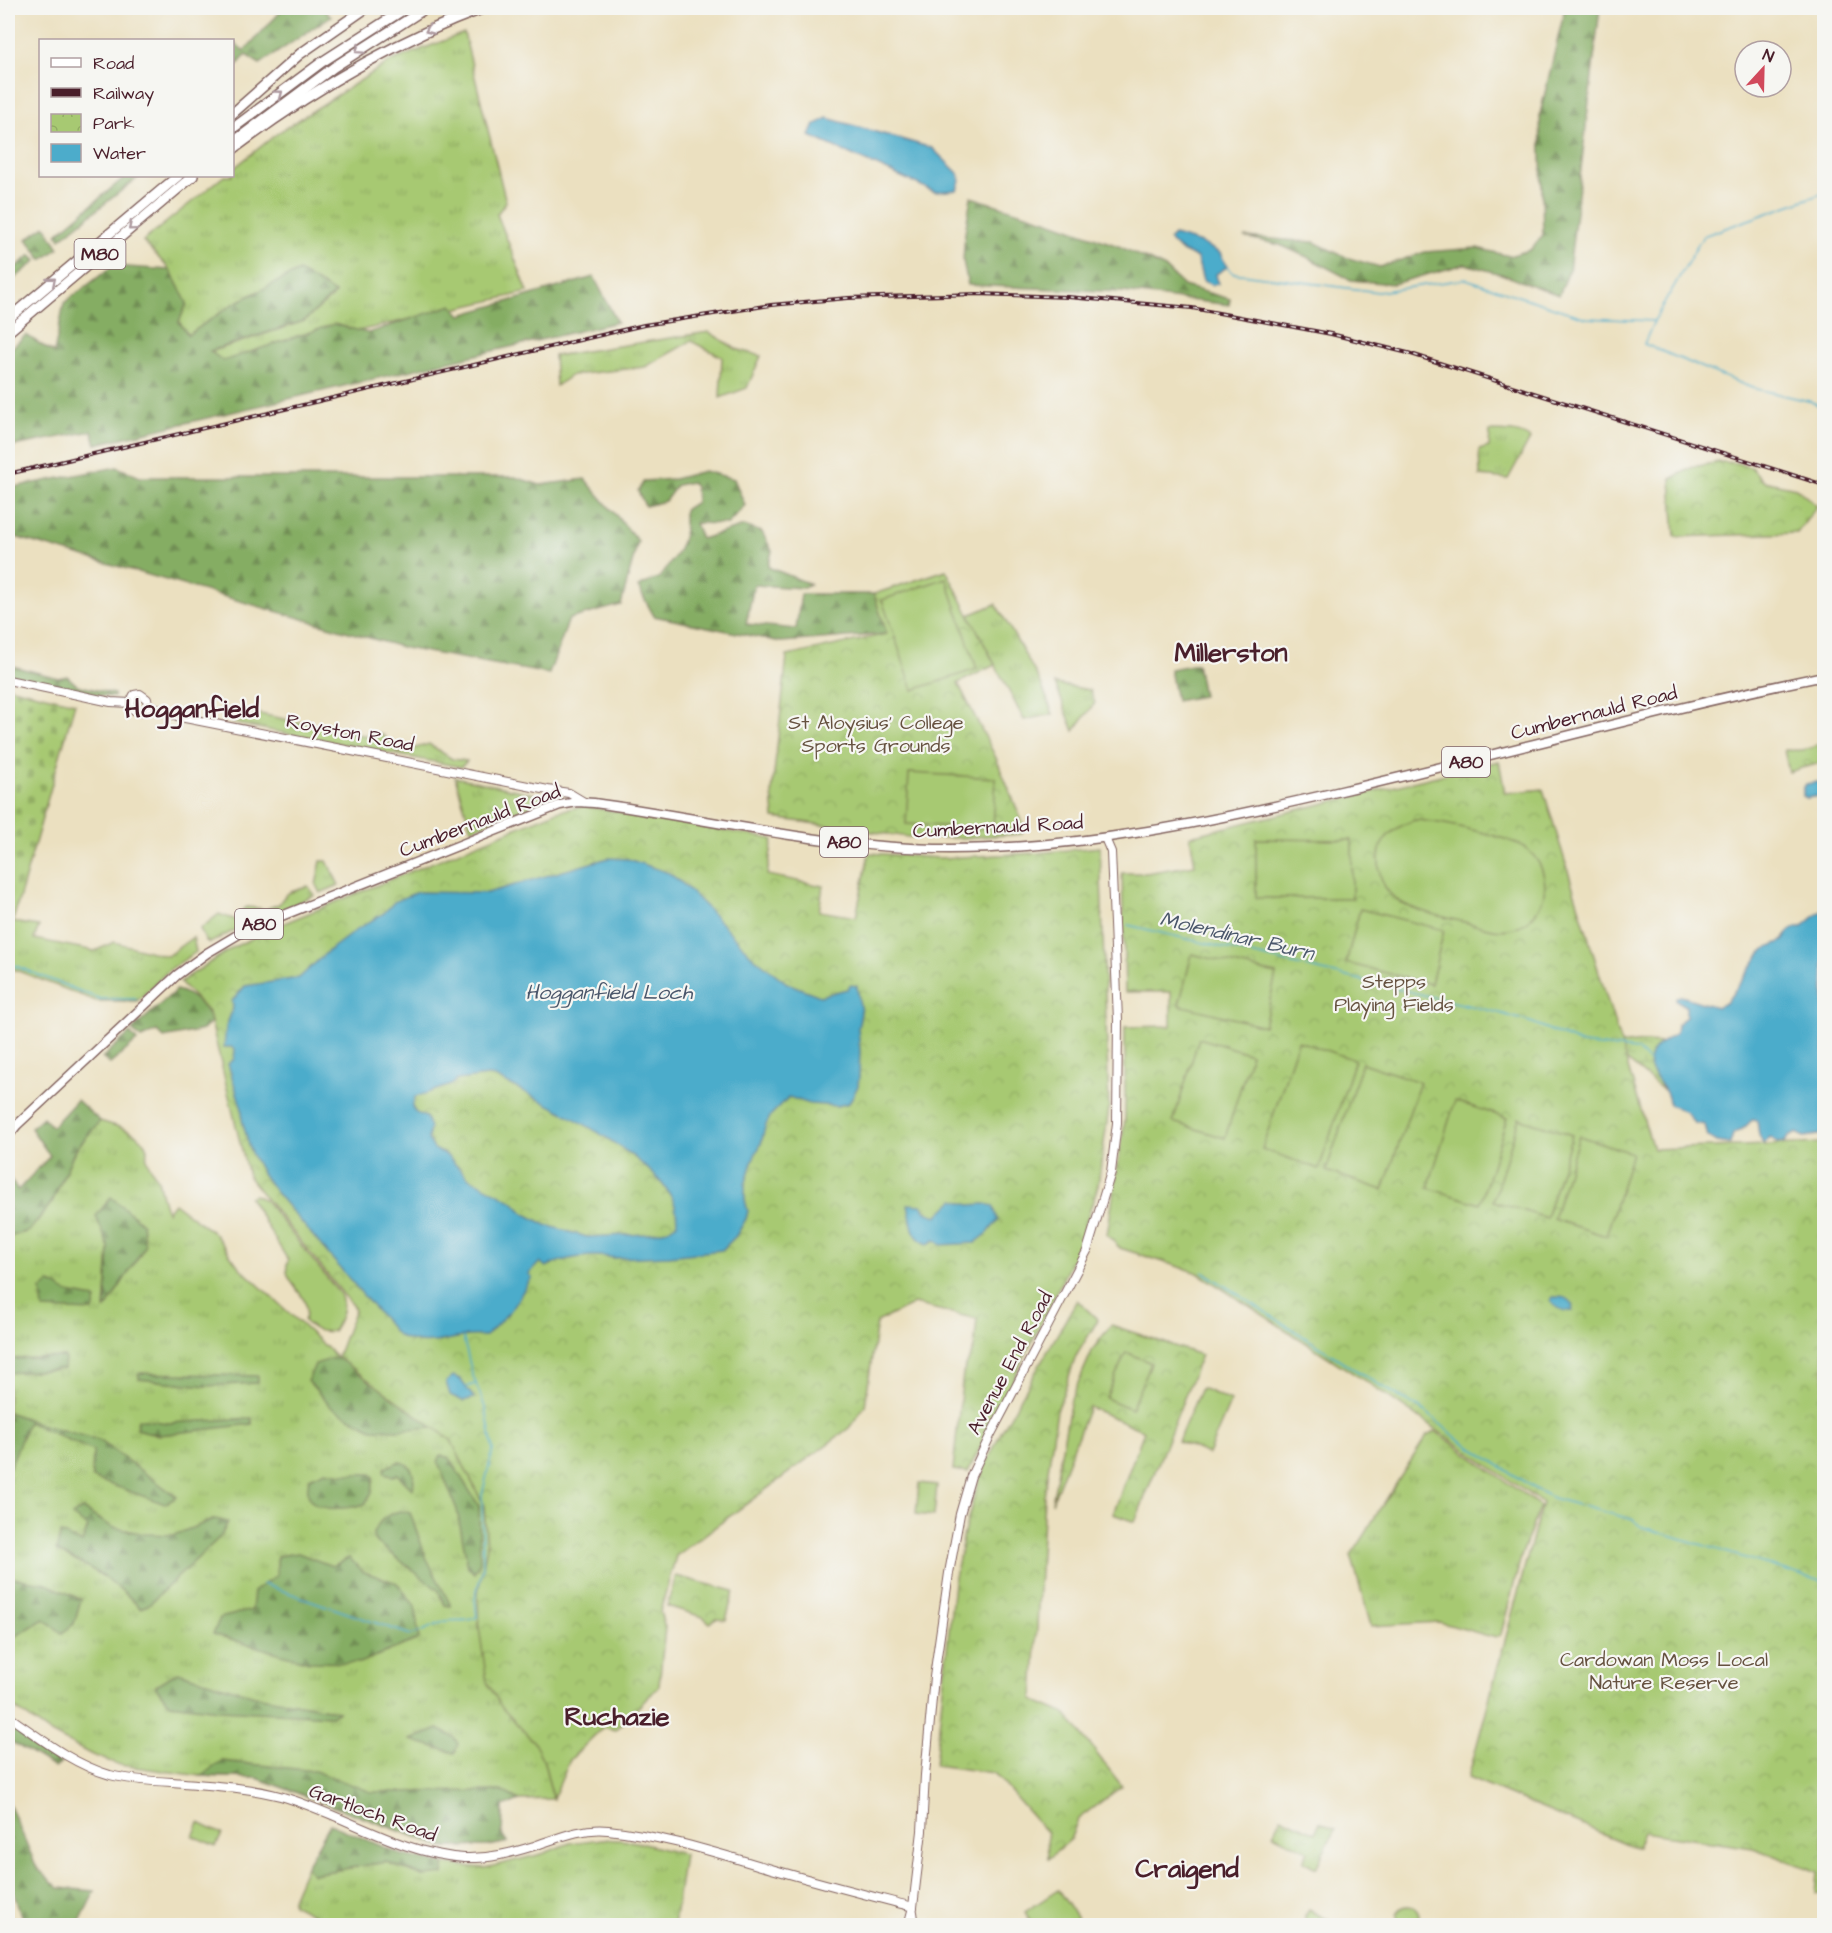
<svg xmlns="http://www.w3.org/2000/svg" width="1832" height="1933" font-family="'Architects Daughter',sans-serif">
	<defs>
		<pattern id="grass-tufts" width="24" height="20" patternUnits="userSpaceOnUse" patternTransform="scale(1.5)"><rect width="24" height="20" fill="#a7c972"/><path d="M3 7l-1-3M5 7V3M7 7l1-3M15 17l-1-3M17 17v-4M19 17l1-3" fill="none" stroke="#91ac63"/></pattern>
		<pattern id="forest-firs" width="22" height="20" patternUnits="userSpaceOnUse" patternTransform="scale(1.5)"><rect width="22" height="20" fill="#85ad64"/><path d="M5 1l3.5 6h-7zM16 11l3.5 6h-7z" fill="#6f8c53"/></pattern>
		<pattern id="wetland-marsh" width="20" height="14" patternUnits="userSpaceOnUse" patternTransform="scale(1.5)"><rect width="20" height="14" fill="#a7c972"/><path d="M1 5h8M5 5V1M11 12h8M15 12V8" fill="none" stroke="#91ac63"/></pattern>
		<pattern id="cemetery-stones" width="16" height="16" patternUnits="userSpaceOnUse" patternTransform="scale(1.5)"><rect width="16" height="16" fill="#a7c972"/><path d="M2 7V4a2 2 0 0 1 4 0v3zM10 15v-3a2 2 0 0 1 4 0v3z" fill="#91ac63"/></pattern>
		<pattern id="park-crowns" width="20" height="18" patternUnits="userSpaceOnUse" patternTransform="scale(1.5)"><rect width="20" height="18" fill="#a7c972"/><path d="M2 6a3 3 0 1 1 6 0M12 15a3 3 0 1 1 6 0" fill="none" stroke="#91ac63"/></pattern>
	</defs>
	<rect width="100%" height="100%" fill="#f6f6f2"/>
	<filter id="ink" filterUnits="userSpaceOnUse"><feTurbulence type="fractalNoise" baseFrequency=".0167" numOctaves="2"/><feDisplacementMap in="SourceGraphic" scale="12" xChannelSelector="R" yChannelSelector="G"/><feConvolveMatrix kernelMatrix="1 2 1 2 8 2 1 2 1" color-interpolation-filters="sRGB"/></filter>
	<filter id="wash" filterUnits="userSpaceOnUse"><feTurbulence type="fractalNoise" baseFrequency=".008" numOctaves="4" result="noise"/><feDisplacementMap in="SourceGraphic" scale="24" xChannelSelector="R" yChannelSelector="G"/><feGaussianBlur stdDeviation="1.35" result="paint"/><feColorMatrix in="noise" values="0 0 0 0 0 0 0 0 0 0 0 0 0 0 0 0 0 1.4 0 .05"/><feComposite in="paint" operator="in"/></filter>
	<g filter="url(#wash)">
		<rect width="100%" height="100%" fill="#ebe0c0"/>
		<g fill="url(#grass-tufts)" stroke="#78744e" stroke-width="1.5">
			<polygon points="464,33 506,202 497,214 528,292 223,362 210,352 304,321 335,294 299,271 235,303 188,335 179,322 186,303 170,270 143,241 224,176 232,176 233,169 279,132 391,61"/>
			<polygon points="709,332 736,349 761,356 747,388 720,398 722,357 691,341 645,367 572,375 556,386 554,356"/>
			<path d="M1490,431C1504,432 1519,430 1530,439L1508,479L1480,476L1479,450L1489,447Z"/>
			<polygon points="996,604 1040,681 1053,714 1024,720 969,615"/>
			<polygon points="1055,684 1090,690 1095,703 1074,731"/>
			<polygon points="240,710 367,736 381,733 399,753 429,744 452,759 467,761 461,767 232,723"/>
			<polygon points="455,777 553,798 471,829"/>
			<polygon points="321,861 327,861 339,885 320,893 316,885"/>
			<path d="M308,886L315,895L243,926L210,943L206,941L200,929L219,914L236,920L242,919V910L246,907L266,909L279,904C290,887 292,894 308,886Z"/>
			<polygon points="12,922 39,926 34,939 95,951 114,942 167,956 193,937 196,952 169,970 137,1001 96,1001 8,967 8,938"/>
			<path d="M100,1121C115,1126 143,1131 147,1149C147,1153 146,1156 147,1159C148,1166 155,1173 158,1180C161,1191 162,1201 167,1212L174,1203L215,1234L239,1267L337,1357L451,1440L484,1506L487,1547L478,1592L479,1627L544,1762L553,1799L519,1800L503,1806L502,1833L508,1842L488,1846L443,1847L257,1778L201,1776L120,1765L92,1755L49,1732L8,1703V1237L29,1231L52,1202L75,1150Z"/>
			<polygon points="1435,1431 1540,1506 1522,1554 1501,1634 1496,1638 1439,1622 1371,1626 1351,1555 1427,1435"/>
			<polygon points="1281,1817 1315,1833 1320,1822 1335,1829 1316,1868 1303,1861 1308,1851 1273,1834"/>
			<polygon points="602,1839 631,1841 684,1854 674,1925 334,1925 292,1904 292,1899 306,1866 313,1874 386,1862 423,1876 444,1873 444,1864 485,1868 542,1854 570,1843"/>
			<circle cx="1408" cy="1917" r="11"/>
			<polygon points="1309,1910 1329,1920 1327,1925 1305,1925 1305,1916"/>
		</g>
		<g fill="url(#forest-firs)" stroke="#686648" stroke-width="1.5">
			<polygon points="284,8 322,8 331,16 260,64 246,55 233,70 233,48 236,44 244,51"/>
			<polygon points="1565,8 1600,8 1569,271 1559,295 1501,274 1465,264 1393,284 1351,280 1305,256 1280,245 1244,237 1314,242 1345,257 1380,267 1425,252 1477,248 1509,256 1530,250 1543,235 1540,114"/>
			<polygon points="126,176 140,176 60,239 57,234"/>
			<polygon points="971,197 1049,221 1121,247 1165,268 1184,286 1230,299 1229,305 1123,292 968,285 963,261 965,233"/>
			<polygon points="45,226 59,248 42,260 27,239"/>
			<polygon points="31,255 36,261 8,284 8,273"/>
			<polygon points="113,266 170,270 187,303 179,322 188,335 235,303 299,271 335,293 304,321 210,351 223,361 334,324 368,333 452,305 461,315 594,277 617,322 96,444 92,431 8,447 8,351 26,335 54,353 64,303"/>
			<polygon points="117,467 140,477 515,477 540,485 585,479 638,541 621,605 569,619 549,674 405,648 8,535 8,488"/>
			<polygon points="704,471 734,479 745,505 728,524 695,523 701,539 744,526 762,532 772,551 768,567 810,584 804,588 754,585 746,624 796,629 801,594 874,594 887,634 781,642 654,616 638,587 660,577 678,552 684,536 684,510 696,502 695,487 691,482 677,485 665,501 645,506 638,491 644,481 674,479"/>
			<polygon points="1197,664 1203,696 1176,701 1170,669"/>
			<polygon points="8,665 58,678 67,676 77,685 114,694 114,697 103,696 8,675"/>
			<path d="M176,990C191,993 208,1008 211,1022L203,1030L164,1038L157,1031L141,1038L132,1030Z"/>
			<polygon points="130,1033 137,1041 110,1064 102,1058"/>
			<polygon points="77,1100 100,1121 75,1150 52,1202 29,1231 8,1237 8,1176 18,1190 50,1156 31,1128 43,1117 52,1127"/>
			<polygon points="111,1197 142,1223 145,1246 105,1310 109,1248 96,1216"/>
			<path d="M49,1283C56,1284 57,1286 62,1290C71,1296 86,1294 96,1300L93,1311L43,1309L41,1290Z"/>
			<polygon points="65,1357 64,1369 8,1373 8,1359"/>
			<polygon points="337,1357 433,1427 398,1430 372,1429 332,1408 308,1381 315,1364"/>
			<polygon points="139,1373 258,1376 258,1383 206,1386 139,1379"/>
			<polygon points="8,1412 43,1425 99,1440 177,1497 165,1504 92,1478 93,1451 28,1422 10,1467 8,1465"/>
			<polygon points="252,1418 252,1424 159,1435 136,1429 138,1419 169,1423"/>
			<polygon points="441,1455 449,1458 479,1506 480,1562 474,1573 468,1567 457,1510 438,1462"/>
			<path d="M398,1462C414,1463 415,1476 413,1490L397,1474L393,1476L387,1475L384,1472L385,1468Z"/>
			<path d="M326,1471L343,1474H371L374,1477L372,1492L365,1504C351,1508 311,1515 308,1493C307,1488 309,1482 309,1478Z"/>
			<path d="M82,1509L112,1527L144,1534L174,1535L215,1519L228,1522L221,1536L148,1605L140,1608C114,1580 90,1567 56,1551L61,1533L82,1543L88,1527L72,1516Z"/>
			<path d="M400,1511L410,1513L426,1557L451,1606L445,1605L438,1590L374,1540L373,1533C380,1520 385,1515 400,1511Z"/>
			<polygon points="298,1553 332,1566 349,1558 364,1572 397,1583 415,1606 419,1639 359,1663 309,1662 213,1634 220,1618 252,1610 254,1591 277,1575 277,1556"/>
			<polygon points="8,1577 44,1583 81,1599 74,1624 62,1633 44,1619 8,1641"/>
			<polygon points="178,1672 255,1696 339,1711 331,1716 219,1710 169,1704 155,1686"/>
			<polygon points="8,1726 61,1763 55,1768 12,1742 8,1746"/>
			<polygon points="438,1729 454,1737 458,1744 455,1753 410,1740"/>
			<polygon points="222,1761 315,1771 371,1792 502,1791 519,1800 503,1807 502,1833 508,1842 488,1846 443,1847 257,1778 201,1776"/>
			<polygon points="8,1801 37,1868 59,1888 95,1891 78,1925 27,1925 20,1913 8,1873"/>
			<polygon points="330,1824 402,1855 444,1864 444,1874 423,1876 386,1862 313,1874 306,1866"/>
		</g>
		<polygon fill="url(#wetland-marsh)" stroke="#78744e" stroke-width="1.5" points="1644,1042 1662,1043 1654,1049 1660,1084 1663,1090 1609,1046"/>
		<polygon fill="url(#cemetery-stones)" stroke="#78744e" stroke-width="1.5" points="8,687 75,703 8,938"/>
		<g fill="url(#park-crowns)" stroke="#78744e" stroke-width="1.5">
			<polygon points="1719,462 1737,463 1752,468 1763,481 1796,488 1817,506 1797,533 1675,537 1671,479 1693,467"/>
			<polygon points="946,570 995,665 958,683 996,758 1024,826 1022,834 961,838 909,837 774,818 772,792 787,656 887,634 874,594"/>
			<path d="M1824,740V762L1806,767L1805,765V767L1789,772L1784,750C1803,751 1809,751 1824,740Z"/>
			<polygon points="1499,761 1505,793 1543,789 1653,1149 1824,1143 1824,1894 1816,1893 1818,1872 1753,1848 1643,1832 1637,1848 1468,1778 1542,1503 1370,1384 1198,1273 1120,1248 1107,1235 1125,1120 1125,1027 1171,1026 1171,992 1125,992 1122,873 1146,873 1195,865 1190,836"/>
			<polygon points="584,806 773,839 767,875 823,886 819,911 856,917 869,853 939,858 1038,853 1100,847 1109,1108 1098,1185 1078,1248 968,1472 953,1470 963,1373 974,1348 977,1319 914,1304 877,1322 865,1406 849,1428 676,1556 660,1612 665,1627 659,1686 616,1730 603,1727 570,1760 553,1799 544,1762 533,1741 502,1708 487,1682 479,1627 478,1592 487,1547 484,1506 451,1440 337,1357 355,1309 248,1176 209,1013 180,982 232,948 282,924 558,811"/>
			<polygon points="1077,1300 1098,1320 1076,1356 1057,1411 1044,1497 1033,1700 1066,1714 1122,1786 1078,1819 1070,1840 1048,1859 1047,1833 994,1773 935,1765 954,1582 965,1529 979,1480 999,1436"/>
			<polygon points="1111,1325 1201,1355 1135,1522 1113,1514 1144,1431 1089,1407 1052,1503 1071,1399 1093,1349"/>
			<polygon points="676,1576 734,1591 726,1620 716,1619 710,1623 703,1617 667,1606"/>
		</g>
		<g fill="#a7c972" stroke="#78744e" stroke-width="1.5">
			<polygon points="946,578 977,669 913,690 882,600"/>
			<polygon points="909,773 996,778 993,829 906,824"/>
			<path d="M1415,820C1437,821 1513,837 1528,850C1565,883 1536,940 1488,928C1472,924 1456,920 1439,916C1405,907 1376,898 1379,856C1380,836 1398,826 1415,820Z"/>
			<polygon points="1256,839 1352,840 1352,898 1256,898"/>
			<polygon points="1360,909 1444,930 1431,984 1346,963"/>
			<polygon points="1192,954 1276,974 1264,1026 1179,1005"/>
			<polygon points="1199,1038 1251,1054 1225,1138 1173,1122"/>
			<polygon points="1298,1041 1355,1060 1319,1169 1262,1149"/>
			<polygon points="1362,1063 1420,1082 1383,1190 1326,1171"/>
			<polygon points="1455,1101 1507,1118 1480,1204 1428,1188"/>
			<polygon points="1519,1118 1572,1135 1546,1218 1493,1201"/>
			<polygon points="1579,1136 1632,1153 1606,1236 1553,1219"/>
			<path d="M254,1195L265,1200L340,1294C346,1307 341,1319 333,1331C319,1333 314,1330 304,1321C316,1293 279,1286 288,1260L249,1197Z"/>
			<polygon points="1126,1352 1151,1363 1131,1409 1106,1398"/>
			<polygon points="1201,1388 1231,1401 1208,1454 1178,1441"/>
			<polygon points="919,1483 937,1485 934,1516 916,1514"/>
			<polygon points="199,1823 222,1834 216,1846 193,1836"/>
			<polygon points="1058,1890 1082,1925 1033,1925 1025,1912"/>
		</g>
		<g fill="#4caccb" stroke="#4b667b" stroke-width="1.5" fill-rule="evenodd">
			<polygon points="827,118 932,148 959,174 960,181 957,190 935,192 810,136 815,125"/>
			<polygon points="1174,235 1201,243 1220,253 1227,267 1216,274 1218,284 1212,285 1203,281 1197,258 1180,250 1169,240"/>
			<polygon points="1824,781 1824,795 1807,798 1803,796 1803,789 1806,784"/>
			<path d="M608,858L628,859L669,873L684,885L709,910L752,956L787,983L820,996L847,989L851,985L857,986L861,1013L858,1028L860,1051L859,1076L858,1086L849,1103L837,1106L810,1104L789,1097L771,1115L765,1127L761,1144L753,1159L745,1185V1200L748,1211L746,1219L736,1236L722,1250L669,1256L614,1258C595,1253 562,1258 546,1267L540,1262L529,1274L532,1277L511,1310L486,1336C479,1336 470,1335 462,1337C438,1341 421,1348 397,1335L274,1190L262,1173L251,1153L242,1120V1109L228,1064L234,1059L235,1050L231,1047H224L226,1027L233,1008L232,1001L245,986L299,978L327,952L359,928L384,913L394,902L417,892L487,893ZM488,1076L495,1077C541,1101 657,1154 675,1205C676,1210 677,1217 677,1223L667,1230L647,1234L587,1237L546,1225L525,1214L512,1201L469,1178L445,1154L434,1149L428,1139L430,1128L426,1117L416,1113L412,1107L415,1097L451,1085L457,1080Z"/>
			<path d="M1824,910V1134L1804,1137L1797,1133L1788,1137L1785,1142L1778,1143L1770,1137L1763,1144L1759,1135L1757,1121L1752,1120L1744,1128L1733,1134L1730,1144L1717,1142L1708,1137L1705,1125L1694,1123L1686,1112L1669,1105C1671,1085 1635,1069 1656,1047C1661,1042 1670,1038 1676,1033L1677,1024L1686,1017V1006L1676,1000V997L1681,996L1716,1007L1726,1003L1761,953L1768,947L1783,941C1788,933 1791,926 1802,927L1820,912Z"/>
			<path d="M954,1200L970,1205L984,1204L993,1206L998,1220L988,1233L975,1243L941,1245L935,1240L928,1244C910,1238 912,1220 908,1204L921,1205L928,1213L937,1216Z"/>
			<path d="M1553,1297C1562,1297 1568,1297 1573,1304L1572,1311C1563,1312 1556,1308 1550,1301Z"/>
			<polygon points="453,1376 460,1379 474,1398 463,1401 450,1395 446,1382"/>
		</g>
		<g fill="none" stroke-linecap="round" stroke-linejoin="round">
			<g stroke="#4caccb" stroke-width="1.5">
				<polyline points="1227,267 1233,273 1378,292 1466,279 1586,318 1654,321 1703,236 1824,193"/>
				<polyline points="1654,321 1644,344 1752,388 1813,402 1824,409"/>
				<polyline points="1128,925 1496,1012 1533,1023 1582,1044 1637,1050 1649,1062"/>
				<polyline points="8,963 100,999 137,999"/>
				<polyline points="1203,1272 1376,1383 1425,1411 1457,1438 1537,1490 1553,1498 1634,1520 1640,1526 1824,1582"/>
				<polyline points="467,1387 475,1384"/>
				<path d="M263,1584L411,1635C423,1632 432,1626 443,1622C455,1618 464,1624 477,1617L475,1599L483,1567L482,1495L493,1450L486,1410L472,1373L463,1337"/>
			</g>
		</g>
	</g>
	<g filter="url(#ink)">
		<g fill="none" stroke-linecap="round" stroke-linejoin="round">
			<defs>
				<g id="secondary">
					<polyline points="8,680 111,702 130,703"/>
					<polyline points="130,703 134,695 140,694 147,699 148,705"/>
					<path d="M130,703C133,713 142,715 148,705"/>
					<polyline points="148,705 180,717 548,790 569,793 584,802"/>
					<path d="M8,1716C40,1738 72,1764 110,1775C130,1780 151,1781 172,1782C208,1785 245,1787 280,1796C342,1813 399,1854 464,1858C489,1859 511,1853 534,1846C558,1838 582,1827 608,1830C665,1836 719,1854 775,1870C820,1883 867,1895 913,1907"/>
					<polyline points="913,1912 915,1926"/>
					<polyline points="908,1926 913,1907 922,1831 925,1775 934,1677 949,1573 960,1514 971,1476 990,1436 1087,1251 1111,1172 1117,1123 1118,1020 1111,852 1105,838"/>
				</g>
				<path id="primary" d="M8,1136L17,1125L177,975L207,953L244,931L560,805L577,802L594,803C711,819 830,849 949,849C1082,849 1212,821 1341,791C1502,754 1662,709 1824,676"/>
				<g id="highway">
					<polyline points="232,114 300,54 366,8"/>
					<polyline points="232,129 322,62 406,8"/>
					<polyline points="232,143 334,67 426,8"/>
					<path d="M232,150C310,91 392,42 484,8"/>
					<polyline points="8,319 178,176"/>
					<polyline points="8,332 193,176"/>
				</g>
			</defs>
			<use href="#secondary" stroke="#82635f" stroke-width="10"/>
			<use href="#primary" stroke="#82635f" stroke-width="11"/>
			<use href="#highway" stroke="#82635f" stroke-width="12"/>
			<use href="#secondary" stroke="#fff" stroke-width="8"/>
			<use href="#primary" stroke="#fff" stroke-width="8"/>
			<use href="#highway" stroke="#fff" stroke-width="9"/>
			<defs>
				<polyline id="rail" points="8,474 644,325 771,305 848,298 977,294 1068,297 1192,308 1331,334 1408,353 1824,485"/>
			</defs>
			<use href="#rail" stroke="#4a1f2b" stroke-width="4"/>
			<use href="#rail" stroke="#f6f6f2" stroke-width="1.5" stroke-dasharray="4.5" stroke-linecap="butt"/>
		</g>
		<defs><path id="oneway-chevron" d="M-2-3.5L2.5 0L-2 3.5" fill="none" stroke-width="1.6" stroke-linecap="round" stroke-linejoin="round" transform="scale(1.5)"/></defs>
		<g stroke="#ae9aa0">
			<use href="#oneway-chevron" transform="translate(429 30) rotate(156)"/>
			<use href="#oneway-chevron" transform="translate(359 50) rotate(146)"/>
			<use href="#oneway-chevron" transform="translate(279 94) rotate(-37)"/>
			<use href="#oneway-chevron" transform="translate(132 227) rotate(140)"/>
			<use href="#oneway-chevron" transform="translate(52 281) rotate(-40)"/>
		</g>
	</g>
	<g text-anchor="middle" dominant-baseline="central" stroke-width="4.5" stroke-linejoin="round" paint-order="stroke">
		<g fill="#f6f6f2" stroke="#7e6067" stroke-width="1.5">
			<rect x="74.5" y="239" width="51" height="30" rx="4.5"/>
			<rect x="1442" y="747" width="48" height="30" rx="4.5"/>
			<rect x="820" y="827" width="48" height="30" rx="4.5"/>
			<rect x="235" y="909" width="48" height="30" rx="4.5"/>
		</g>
		<g font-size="18" font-weight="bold" fill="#4a1f2b">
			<text x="100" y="254">M80</text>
			<text x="1466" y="762">A80</text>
			<text x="844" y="842">A80</text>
			<text x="259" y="924">A80</text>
		</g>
		<g font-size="20" fill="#4a1f2b" stroke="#f6f6f2">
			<text transform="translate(1594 713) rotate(-14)">Cumbernauld Road</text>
			<text transform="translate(350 733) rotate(11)">Royston Road</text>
			<text transform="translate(480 821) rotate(-21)">Cumbernauld Road</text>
			<text transform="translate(998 827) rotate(-3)">Cumbernauld Road</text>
			<text transform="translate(1010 1363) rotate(-62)">Avenue End Road</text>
			<text transform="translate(373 1813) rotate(20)">Gartloch Road</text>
		</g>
		<g font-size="20" fill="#665240" stroke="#f6f6f2">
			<text x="876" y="723">St Aloysius' College<tspan x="876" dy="23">Sports Grounds</tspan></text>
			<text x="1394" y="982">Stepps<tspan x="1394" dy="23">Playing Fields</tspan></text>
			<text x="1664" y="1660">Cardowan Moss Local<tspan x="1664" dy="23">Nature Reserve</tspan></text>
		</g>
		<g font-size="21" font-style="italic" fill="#4b576b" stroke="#f6f6f2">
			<text transform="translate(1237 936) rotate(13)">Molendinar Burn</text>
			<text x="609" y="992">Hogganfield Loch</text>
		</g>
		<g font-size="26" font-weight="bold" fill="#4a1f2b" stroke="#f6f6f2">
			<text x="1231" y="653">Millerston</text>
			<text x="192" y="709">Hogganfield</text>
			<text x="617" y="1717">Ruchazie</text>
			<text x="1187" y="1869">Craigend</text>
		</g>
	</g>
	<rect width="1832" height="1933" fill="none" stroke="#f6f6f2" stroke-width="30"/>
	<rect x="39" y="39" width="195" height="138" fill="#f6f6f2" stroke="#b1a0a2" stroke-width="1.5"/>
	<rect x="51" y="58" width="30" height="9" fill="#ffffff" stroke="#b1a0a2" stroke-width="1.5"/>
	<text x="93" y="69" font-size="18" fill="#4a1f2b">Road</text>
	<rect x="51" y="88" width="30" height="9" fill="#4a1f2b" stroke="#b1a0a2" stroke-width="1.5"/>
	<text x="93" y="99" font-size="18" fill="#4a1f2b">Railway</text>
	<rect x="51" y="114" width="30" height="18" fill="url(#park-crowns)" stroke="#b1a0a2" stroke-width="1.5"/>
	<text x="93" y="129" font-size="18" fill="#4a1f2b">Park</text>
	<rect x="51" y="144" width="30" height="18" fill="#4caccb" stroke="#b1a0a2" stroke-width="1.5"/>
	<text x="93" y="159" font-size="18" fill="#4a1f2b">Water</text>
	<g transform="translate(1763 69) rotate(22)"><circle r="28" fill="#f6f6f2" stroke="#b1a0a2" stroke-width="1.5"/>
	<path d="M0-4.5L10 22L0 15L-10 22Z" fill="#d1495b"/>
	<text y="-9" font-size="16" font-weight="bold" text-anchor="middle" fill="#4a1f2b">N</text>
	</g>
</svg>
